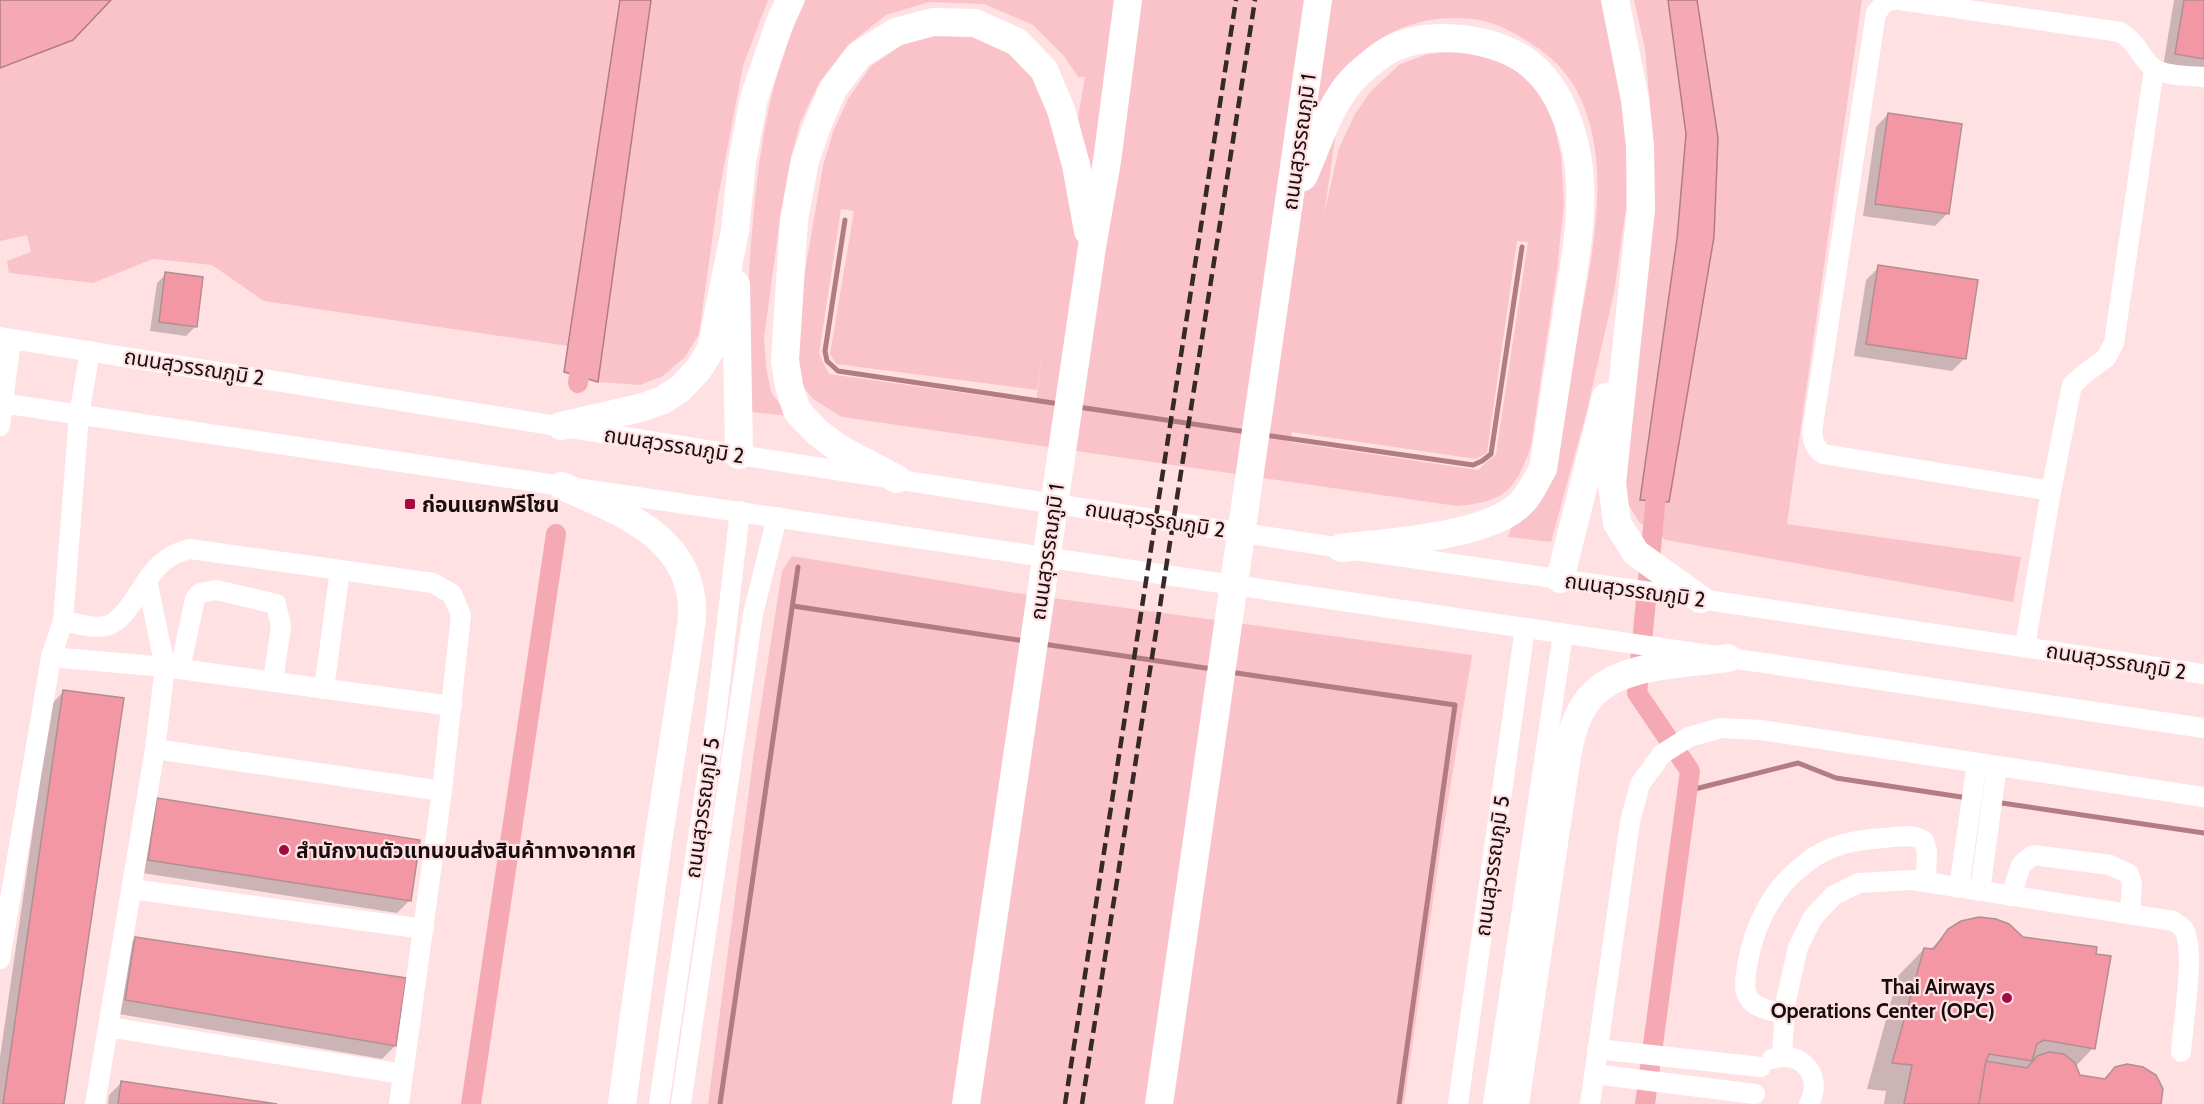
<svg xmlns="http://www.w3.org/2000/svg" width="2204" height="1104" font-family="Cabin,'Noto Sans Thai',sans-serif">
	<rect width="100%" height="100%" fill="#ffe1e4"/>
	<g fill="#f9c3c9" fill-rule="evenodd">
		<polygon points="111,0 620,0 568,346 264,301 212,265 153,259 93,283 9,273 7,261 31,252 27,235 0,241 0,68 73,40"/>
		<polygon points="651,0 768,0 743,66 718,198 699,334 685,357 663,376 640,385 598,382"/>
		<path d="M806,0H1602L1616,53L1627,150L1626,208L1614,293L1586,414L1551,542L1508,537L1511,528L1539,503L1554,472C1563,424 1571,376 1579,328C1592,254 1614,162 1577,91C1560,60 1536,45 1506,29C1472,11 1416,16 1384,37C1370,46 1358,59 1345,70L1324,215L1339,148L1355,114L1370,92L1400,64L1428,54L1462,51L1493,57L1519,73L1536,90L1546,106L1554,125L1561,155L1564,203L1557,270L1531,446C1515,491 1506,501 1457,506L842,417L813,399L797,379L791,352L823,166L833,132L848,99L871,66L903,44L935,34L975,35L1012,51L1038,76L1066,165V186L1085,77H1078L1064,56L1033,25L984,4L929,2L886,15L848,45L819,83L800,123L790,161L780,219L764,338L766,366L771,392L788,416L743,411C745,347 747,284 753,220C760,144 771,69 806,0ZM841,209L854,211L830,354L836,364L1037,390L1042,353L1036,403L829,374L819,354ZM1517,241L1528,242L1496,454L1478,470L1290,442L1292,432L1476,459L1487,453Z"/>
		<polygon points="1634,0 1668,0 1686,134 1677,239 1640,499 1669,502 1714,237 1718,138 1697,0 1862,0 1787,524 2021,557 2013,602 1666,540 1639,522 1626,500 1619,473 1654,150 1645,49"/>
		<polygon points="792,556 1023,594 1472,655 1443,831 1404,1104 708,1104 756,737 782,571"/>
	</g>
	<g fill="#f5aab3" stroke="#b37b82" stroke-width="1.5">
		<polygon points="0,0 111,0 73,40 0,68"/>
		<polygon points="620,0 651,0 598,382 564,372"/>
		<polygon points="1668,0 1697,0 1718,138 1714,237 1669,502 1640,500 1677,239 1686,134"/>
	</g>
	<g fill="#0003">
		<polygon points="2174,0 2204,0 2204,73 2163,67"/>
		<polygon points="1888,114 1947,214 1935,226 1863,216 1876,127"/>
		<polygon points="1879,267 1965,358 1952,371 1854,356 1866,280"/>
		<polygon points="166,274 196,326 186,336 150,331 157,283"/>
		<polygon points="63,692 63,1104 0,1104 0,1057 51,705"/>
		<polygon points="158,800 410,900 397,913 136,872 145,813"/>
		<polygon points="1949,930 2093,1048 2075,1067 2079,1076 2103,1080 2115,1068 2159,1104 1884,1104 1886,1091 1867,1089 1898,976 1924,949 1930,950"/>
		<polygon points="136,938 395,1046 382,1059 113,1013 123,951"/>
		<polygon points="122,1082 267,1104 108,1104 109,1095"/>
	</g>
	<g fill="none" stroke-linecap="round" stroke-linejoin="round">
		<g stroke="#b37b82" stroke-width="5">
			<polyline points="845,220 825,351 827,361 838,371 1060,404"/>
			<polyline points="1078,407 1247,432"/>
			<polyline points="1265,435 1473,465 1482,461 1491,454 1522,247"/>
			<polyline points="793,606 1025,641"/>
			<polyline points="1043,644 1212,669"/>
			<polyline points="1230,672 1455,705 1399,1104"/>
			<polyline points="1687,791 1798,763 1836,778 1968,798"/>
			<polyline points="1995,802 2204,833"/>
			<polyline points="720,1104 798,567"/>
		</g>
		<g stroke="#f5aab3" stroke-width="20">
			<polyline points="578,383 583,350"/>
			<polyline points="471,1104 556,534"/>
			<polyline points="1645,1104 1690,771 1637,693 1658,476"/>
		</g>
	</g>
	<g fill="#f497a4" stroke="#b08f92" stroke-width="1.5">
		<polygon points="2184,0 2204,0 2204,59 2175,54"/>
		<polygon points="1888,113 1962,124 1949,214 1875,204"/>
		<polygon points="1878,265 1978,280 1966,359 1866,344"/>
		<polygon points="165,272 203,277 197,327 159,322"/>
		<polygon points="63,690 124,698 64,1104 3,1104"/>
		<polygon points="157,798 420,840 411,901 148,860"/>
		<polygon points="1979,917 1996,919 2009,924 2023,937 2097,947 2096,954 2111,956 2095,1049 2044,1040 2037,1044 2032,1061 1989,1054 1986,1061 1979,1104 1904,1104 1912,1065 1892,1063 1924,948 1934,949 1948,929 1961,921"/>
		<polygon points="135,937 406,978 396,1046 125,1000"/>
		<polygon points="2049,1052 2064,1054 2075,1063 2080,1075 2105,1079 2115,1067 2127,1064 2143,1067 2156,1075 2163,1089 2161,1104 1979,1104 1986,1061 2027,1068 2037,1056"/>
		<polygon points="121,1081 277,1104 118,1104"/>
	</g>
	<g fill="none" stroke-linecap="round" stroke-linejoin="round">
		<g stroke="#fff" stroke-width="20">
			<path d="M1894,0L1886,1L1876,13L1812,432C1813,442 1815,448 1823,454L2051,491"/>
			<path d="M1900,0L2120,32C2135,40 2140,56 2152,67C2162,76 2191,76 2204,77"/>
			<polyline points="0,337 739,455 1341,548 1700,599 2204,674"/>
			<polyline points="0,403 2204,728"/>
			<polyline points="0,426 11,339"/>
			<polyline points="147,580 165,667 452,706"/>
			<path d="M63,621C77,623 95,630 109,625C119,621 126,611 132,603C149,578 158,556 190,549L433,583L452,594L461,615L442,791"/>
			<polyline points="2025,647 2051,491 2072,385 2088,371 2106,358 2114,343 2154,69"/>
			<polyline points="51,657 165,667 155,749"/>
			<polyline points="180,669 195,599 200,593 216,590 276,604 281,626 273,682"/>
			<polyline points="324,689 340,570"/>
			<polyline points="1959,888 1977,763"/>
			<polyline points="131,889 424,929"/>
			<polyline points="1980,891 1997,766"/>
			<polyline points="2011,896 2021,865 2033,855 2110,865 2129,874 2132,884 2130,914"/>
			<polyline points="0,959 51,657 63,621 79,415 90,351"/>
			<path d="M1785,1014C1773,1011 1755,1009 1748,997C1743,989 1746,975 1747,966C1754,925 1773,887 1807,862C1830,844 1856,840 1884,838C1898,837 1912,833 1924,841L1927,852L1926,882"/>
			<polyline points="108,1027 403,1074"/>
			<polyline points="1597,1049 1761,1067"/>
			<path d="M1782,1056L1785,1005L1798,947L1813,917L1834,895L1859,883L1912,880L2173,921C2179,925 2184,927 2186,934C2194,960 2183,1023 2181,1052"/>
			<path d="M1772,1059C1802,1049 1824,1077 1809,1104"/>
			<polyline points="1594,1074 1755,1094"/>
			<polyline points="95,1104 155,749 442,791 399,1104"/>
			<polyline points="659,1104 716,716 740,511"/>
			<polyline points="681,1104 753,614 777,517"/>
			<polyline points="1458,1104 1525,628"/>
			<polyline points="1493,1104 1563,634"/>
			<polyline points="1590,1104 1630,822 1640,784 1662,754 1689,737 1721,728 1761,730 2204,797"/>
		</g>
		<g stroke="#fff" stroke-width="28">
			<polyline points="1615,0 1635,100 1640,146 1641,209 1612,483 1617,523 1636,553 1700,599"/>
			<path d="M1303,177C1318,145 1329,103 1355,77C1363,69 1381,54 1391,49C1429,30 1491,37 1526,61C1554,81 1569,117 1576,150C1587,204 1575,258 1567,312C1559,364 1551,416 1543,469C1535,482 1529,498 1517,507C1482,537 1387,542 1341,548"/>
			<polyline points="736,284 739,455"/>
			<polyline points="561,426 640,408 663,400 681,388 698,370 711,349 735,231 742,162 754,98 780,22 790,0"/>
			<polyline points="897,479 838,448 817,432 797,411 789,386 785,360 794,220 805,161 817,126 833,89 859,55 896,32 933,22 975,23 1017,42 1044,70 1061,110 1076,165 1088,231"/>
			<path d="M562,486C620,512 694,537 692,614C692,624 689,636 688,646L657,849L622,1104"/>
			<polyline points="1560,579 1606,397"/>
			<polyline points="966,1104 1092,247 1107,161 1128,0"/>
			<polyline points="1159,1104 1318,0"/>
			<path d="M1515,1104L1567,756C1571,736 1575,717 1588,700C1616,663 1686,664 1728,658"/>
		</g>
		<g stroke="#37282a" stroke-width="4.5" stroke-dasharray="12 6" stroke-linecap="butt">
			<polyline points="1065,1104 1236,0"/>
			<polyline points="1082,1104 1255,0"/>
		</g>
	</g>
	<g fill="#a4093f" stroke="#ffe1e4" stroke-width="2">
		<rect x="404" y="498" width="12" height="12" rx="3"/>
		<circle cx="284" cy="850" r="6"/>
		<circle cx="2007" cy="998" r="6"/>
	</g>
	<g text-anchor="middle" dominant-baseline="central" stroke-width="4.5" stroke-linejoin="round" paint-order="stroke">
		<g font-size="21" fill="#190d0e" stroke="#ffe1e4">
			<text transform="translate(1299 142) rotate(-82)">ถนนสุวรรณภูมิ 1</text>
			<text transform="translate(194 367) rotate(9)">ถนนสุวรรณภูมิ 2</text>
			<text transform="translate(674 445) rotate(9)">ถนนสุวรรณภูมิ 2</text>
			<text transform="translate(1155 519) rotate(9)">ถนนสุวรรณภูมิ 2</text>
			<text transform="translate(1047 552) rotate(-82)">ถนนสุวรรณภูมิ 1</text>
			<text transform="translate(1635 590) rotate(8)">ถนนสุวรรณภูมิ 2</text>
			<text transform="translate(2116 661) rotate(9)">ถนนสุวรรณภูมิ 2</text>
			<text transform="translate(702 808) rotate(-82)">ถนนสุวรรณภูมิ 5</text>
			<text transform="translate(1492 866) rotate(-82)">ถนนสุวรรณภูมิ 5</text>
		</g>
		<g font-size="21" font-weight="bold" fill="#190d0e" stroke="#ffe1e4" text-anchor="start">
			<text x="422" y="504">ก่อนแยกฟรีโซน</text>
			<text x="296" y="850">สำนักงานตัวแทนขนส่งสินค้าทางอากาศ</text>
			<text x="1995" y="986" text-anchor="end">Thai Airways<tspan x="1995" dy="24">Operations Center (OPC)</tspan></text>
		</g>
	</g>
</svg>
